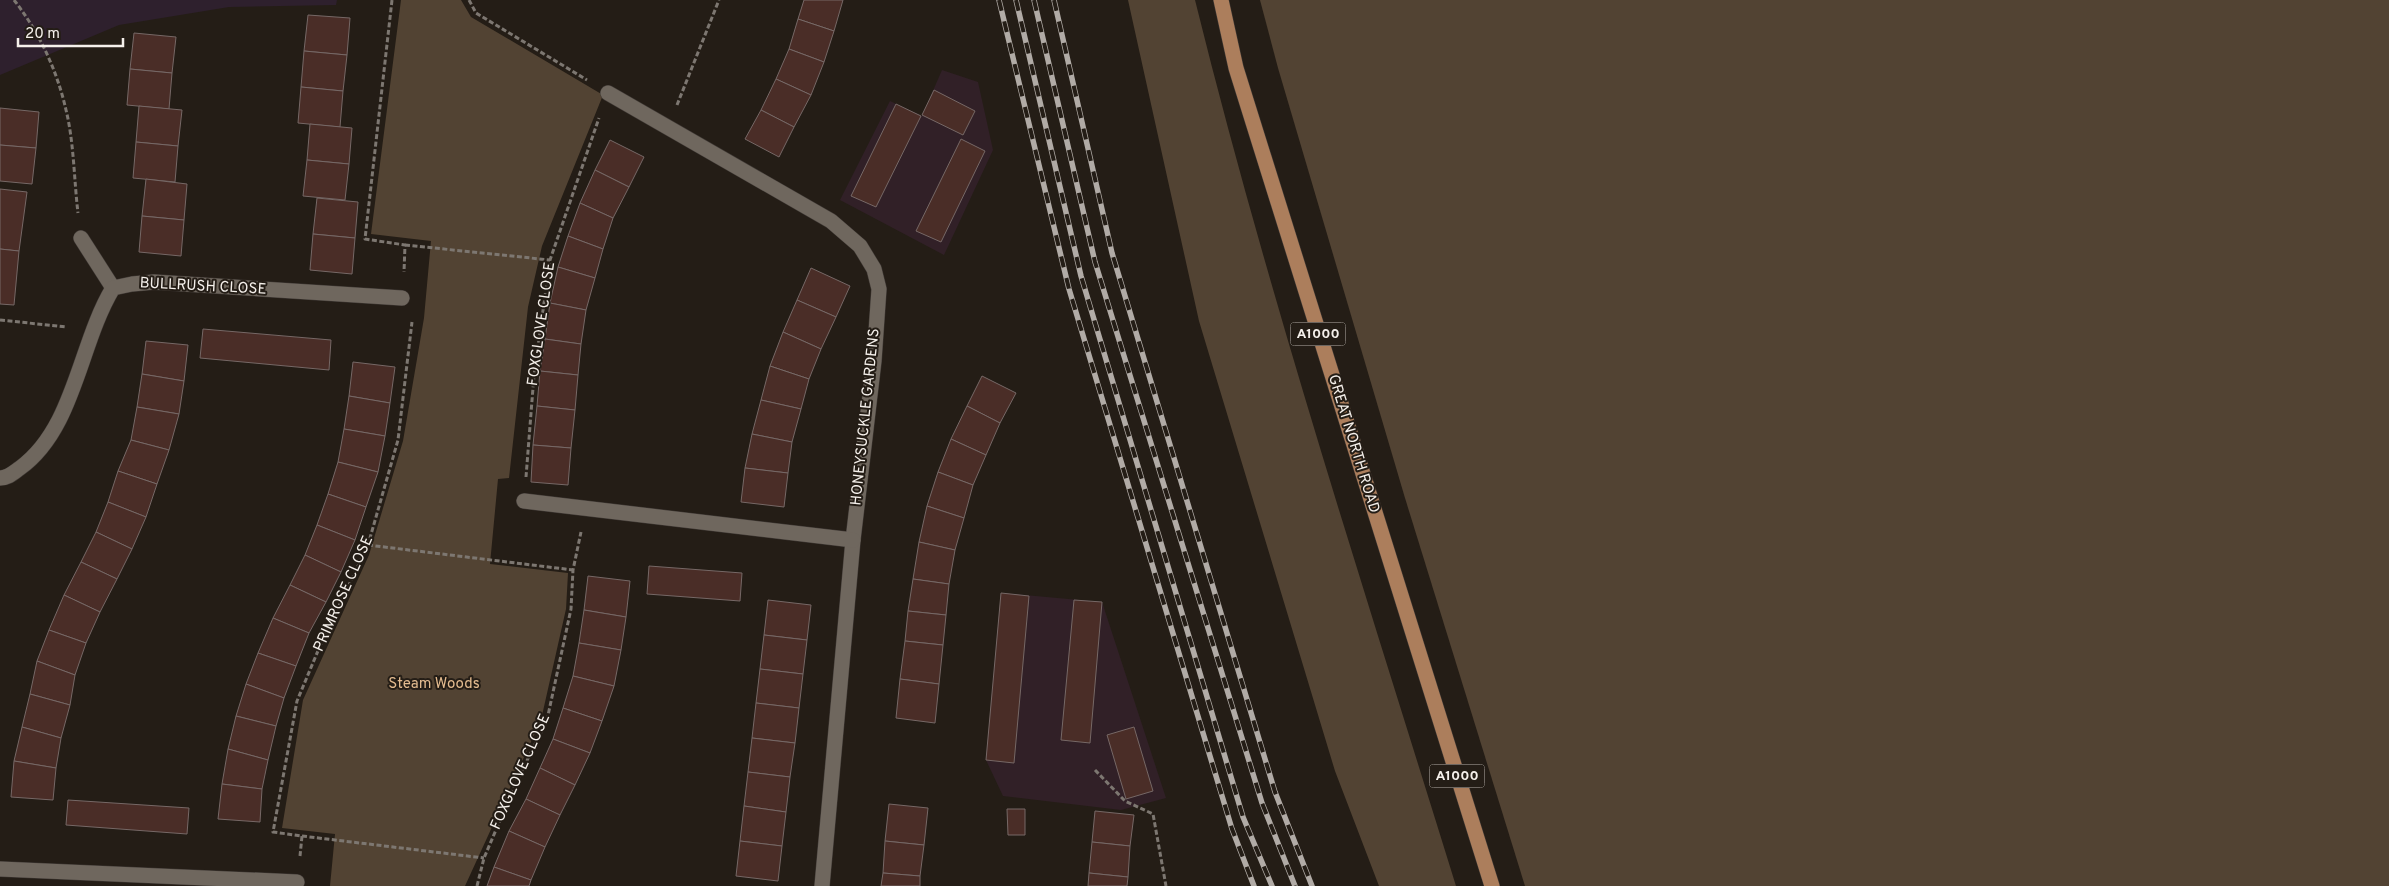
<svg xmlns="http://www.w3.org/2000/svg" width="2389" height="886" font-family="Overpass,sans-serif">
	<rect width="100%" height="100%" fill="#241d16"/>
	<g fill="#312027">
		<polygon points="942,70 978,82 993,150 944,255 840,200 890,101 922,116"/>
		<polygon points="1001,593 1102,602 1166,798 1121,810 1003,796 986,760"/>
	</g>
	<polygon fill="#2e202d" points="0,0 337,0 336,5 229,7 119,25 0,75"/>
	<g fill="#524333">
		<polygon points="401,0 461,0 471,17 603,95 542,246 528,307 509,478 498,479 490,564 568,573 566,609 541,720 465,886 330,886 335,834 282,828 303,700 369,555 403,441 424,318 431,241 371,234"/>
		<path d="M1128,0H1195C1269,299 1365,592 1456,886H1379L1335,771L1199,321Z"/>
		<polygon points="1260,0 2389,0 2389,886 1525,886 1405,498 1278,68"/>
	</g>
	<g fill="#4a2d27" stroke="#766866">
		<polygon points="804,0 843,0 834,31 798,19"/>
		<polygon points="308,15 350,18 347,55 304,51"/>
		<polygon points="798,19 834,31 824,62 789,49"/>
		<polygon points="134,33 176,37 172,73 130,69"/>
		<polygon points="789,49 824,62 811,95 776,79"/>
		<polygon points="304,51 347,55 343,91 301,87"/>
		<polygon points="130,69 172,73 169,109 127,105"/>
		<polygon points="776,79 811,95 794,127 761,110"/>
		<polygon points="301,87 343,91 340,127 298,123"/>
		<polygon points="934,90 975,111 963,135 922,115"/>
		<polygon points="896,104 921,116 876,207 851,196"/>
		<polygon points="139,106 182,110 178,146 136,142"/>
		<polygon points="0,108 39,112 36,148 0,145"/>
		<polygon points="761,110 794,127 779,157 745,139"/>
		<polygon points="310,124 352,128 349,164 307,160"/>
		<polygon points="961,139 985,151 941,242 916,231"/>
		<polygon points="610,140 644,157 629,187 595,170"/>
		<polygon points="136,142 178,146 175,182 133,178"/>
		<polygon points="0,145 36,148 32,184 0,181"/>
		<polygon points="307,160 349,164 345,200 303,196"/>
		<polygon points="595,170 629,187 613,218 580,203"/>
		<polygon points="146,179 187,184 184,220 142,216"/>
		<polygon points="0,189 27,192 19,251 0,249"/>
		<polygon points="317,198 358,202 355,238 313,234"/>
		<polygon points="580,203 613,218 603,249 568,236"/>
		<polygon points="142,216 184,220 181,256 139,252"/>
		<polygon points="313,234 355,238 352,274 310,270"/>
		<polygon points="568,236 603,249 595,278 558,267"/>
		<polygon points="0,249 19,251 14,305 0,304"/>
		<polygon points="558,267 595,278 586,310 550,303"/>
		<polygon points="811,268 850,286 836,317 797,300"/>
		<polygon points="797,300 836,317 821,349 783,332"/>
		<polygon points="550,303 586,310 581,344 545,339"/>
		<polygon points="203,329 331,340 329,370 200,358"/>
		<polygon points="783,332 821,349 809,379 770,366"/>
		<polygon points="545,339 581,344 578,375 540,371"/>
		<polygon points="146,341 188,345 184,381 142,374"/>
		<polygon points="353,362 395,367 390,403 349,396"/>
		<polygon points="770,366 809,379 801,409 761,400"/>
		<polygon points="540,371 578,375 575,410 537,406"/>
		<polygon points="142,374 184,381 179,414 137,407"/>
		<polygon points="982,376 1016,393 1000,423 967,406"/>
		<polygon points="349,396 390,403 385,436 344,429"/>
		<polygon points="761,400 801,409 792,442 752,434"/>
		<polygon points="537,406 575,410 571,448 533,445"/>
		<polygon points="967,406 1000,423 986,455 951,439"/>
		<polygon points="137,407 179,414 169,450 131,440"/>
		<polygon points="344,429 385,436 378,472 338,462"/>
		<polygon points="752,434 792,442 788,473 745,468"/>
		<polygon points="951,439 986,455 973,485 938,472"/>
		<polygon points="131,440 169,450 157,484 118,471"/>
		<polygon points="533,445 571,448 568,485 531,482"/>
		<polygon points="338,462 378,472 366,507 328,494"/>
		<polygon points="745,468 788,473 784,507 741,502"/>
		<polygon points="118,471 157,484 146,517 108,502"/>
		<polygon points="938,472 973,485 964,518 927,506"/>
		<polygon points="328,494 366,507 355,540 317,525"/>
		<polygon points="108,502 146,517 132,549 96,532"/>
		<polygon points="927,506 964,518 955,550 919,542"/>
		<polygon points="317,525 355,540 341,572 305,555"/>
		<polygon points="96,532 132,549 117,579 81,562"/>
		<polygon points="919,542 955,550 949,584 913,579"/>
		<polygon points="305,555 341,572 326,602 290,585"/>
		<polygon points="81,562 117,579 100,612 64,595"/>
		<polygon points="649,566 742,573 740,601 647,594"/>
		<polygon points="588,576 630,581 626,617 584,610"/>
		<polygon points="913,579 949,584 946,615 908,611"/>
		<polygon points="290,585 326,602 309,633 273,618"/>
		<polygon points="1001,593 1029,596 1014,763 986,760"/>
		<polygon points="64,595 100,612 86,643 49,630"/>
		<polygon points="768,600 811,605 807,640 764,635"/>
		<polygon points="1074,600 1102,602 1090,743 1061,740"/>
		<polygon points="584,610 626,617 621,650 579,643"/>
		<polygon points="908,611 946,615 943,645 905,641"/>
		<polygon points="273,618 309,633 296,666 258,653"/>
		<polygon points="49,630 86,643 75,675 37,661"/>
		<polygon points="764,635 807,640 803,674 760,669"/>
		<polygon points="905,641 943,645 939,684 900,679"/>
		<polygon points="579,643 621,650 614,686 573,676"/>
		<polygon points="258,653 296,666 284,698 246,684"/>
		<polygon points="37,661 75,675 70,705 30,694"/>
		<polygon points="760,669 803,674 799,708 756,703"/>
		<polygon points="573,676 614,686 602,721 563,708"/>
		<polygon points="900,679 939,684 935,723 896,718"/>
		<polygon points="246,684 284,698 276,726 236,716"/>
		<polygon points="30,694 70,705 61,738 22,727"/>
		<polygon points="756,703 799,708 795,743 752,738"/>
		<polygon points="563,708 602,721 590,753 553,739"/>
		<polygon points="236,716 276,726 268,760 228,749"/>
		<polygon points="22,727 61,738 56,768 14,761"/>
		<polygon points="1134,727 1153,791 1126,799 1107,735"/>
		<polygon points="752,738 795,743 790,777 748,772"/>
		<polygon points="553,739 590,753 575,785 540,768"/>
		<polygon points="228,749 268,760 262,789 222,784"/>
		<polygon points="14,761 56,768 53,800 11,797"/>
		<polygon points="540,768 575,785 560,815 526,799"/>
		<polygon points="748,772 790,777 786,812 744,806"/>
		<polygon points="222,784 262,789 260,822 218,819"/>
		<polygon points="526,799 560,815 545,847 509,831"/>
		<polygon points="68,800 189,808 187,834 66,825"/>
		<polygon points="889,804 928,808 924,845 885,841"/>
		<polygon points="744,806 786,812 782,846 740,841"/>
		<polygon points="1007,809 1025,809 1025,835 1008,835"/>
		<polygon points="1095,811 1134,815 1130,846 1092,842"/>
		<polygon points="509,831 545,847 531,880 494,867"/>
		<polygon points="740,841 782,846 778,881 736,876"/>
		<polygon points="885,841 924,845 920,876 883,873"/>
		<polygon points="1092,842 1130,846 1128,877 1089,873"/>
		<polygon points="494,867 531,880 529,886 487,886"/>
		<polygon points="883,873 920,876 920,886 881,886"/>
		<polygon points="1089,873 1128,877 1127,886 1088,886"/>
	</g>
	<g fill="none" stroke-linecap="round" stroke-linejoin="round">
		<defs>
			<polyline id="service" points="81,238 113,288"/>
			<g id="minor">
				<polyline points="608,93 831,221 860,246 874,269 879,289 874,361 853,540 822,886"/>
				<path d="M0,478C8,478 13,473 20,468C75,428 79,344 113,288L132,284L154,282L402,298"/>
				<polyline points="524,501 853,540"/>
				<polyline points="0,869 297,882"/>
			</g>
			<polyline id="primary" points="1221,0 1236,68 1492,886"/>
		</defs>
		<use href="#service" stroke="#403a36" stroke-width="16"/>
		<use href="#minor" stroke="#403a36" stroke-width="16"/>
		<use href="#primary" stroke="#403a36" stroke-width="16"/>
		<g stroke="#7d7771" stroke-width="3" stroke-dasharray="5 2.5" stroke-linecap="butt">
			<path d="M14,0C39,32 57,70 66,110C74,142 74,180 78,213"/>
			<polyline points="392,0 365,239 405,245 404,272"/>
			<polyline points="469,0 476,13 587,80"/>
			<polyline points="677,105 719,0"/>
			<polyline points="405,245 550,260"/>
			<polyline points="0,320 67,327"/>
			<polyline points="526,477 534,375 550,260 599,118"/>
			<polyline points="368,545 573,570"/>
			<polyline points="1095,770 1125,801 1153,814 1166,886"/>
			<polyline points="302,836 484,858"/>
			<polyline points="300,856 302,836 273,832 297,701 320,646 368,545 398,440 412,322"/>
			<polyline points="477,886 484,858 516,783 547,720 571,609 573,570 581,532"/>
		</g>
		<use href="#service" stroke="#6f675e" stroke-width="15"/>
		<use href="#minor" stroke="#6f675e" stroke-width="15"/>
		<use href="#primary" stroke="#ac7e5c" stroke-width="15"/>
		<defs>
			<g id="rail">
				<polyline points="999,0 1069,289 1232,829 1254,886"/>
				<polyline points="1016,0 1081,276 1243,817 1272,886"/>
				<polyline points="1034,0 1095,262 1262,803 1295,886"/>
				<polyline points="1054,0 1112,253 1275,792 1312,886"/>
			</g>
		</defs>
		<use href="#rail" stroke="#b1aba6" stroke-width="5.5"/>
		<use href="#rail" stroke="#241d16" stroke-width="4" stroke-dasharray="11" stroke-linecap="butt"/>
	</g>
	<g text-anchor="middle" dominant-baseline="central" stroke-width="4" stroke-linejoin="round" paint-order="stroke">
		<g fill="#241d16" stroke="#b6b1ab" stroke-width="1">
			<rect x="1290.5" y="322.5" width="55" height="23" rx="4"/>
			<rect x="1429.5" y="764.5" width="55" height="23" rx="4"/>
		</g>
		<g font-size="14" font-weight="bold" fill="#f5f0eb">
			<text x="1318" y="334">A1000</text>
			<text x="1457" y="776">A1000</text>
		</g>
		<g font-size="15" fill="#f5f0eb" stroke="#241d16">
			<text transform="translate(203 287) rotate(3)">BULLRUSH CLOSE</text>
			<text transform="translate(542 324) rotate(-82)">FOXGLOVE CLOSE</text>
			<text transform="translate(866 417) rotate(-84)">HONEYSUCKLE GARDENS</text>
			<text transform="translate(1353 444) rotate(73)">GREAT NORTH ROAD</text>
			<text transform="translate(344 594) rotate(-66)">PRIMROSE CLOSE</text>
			<text transform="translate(521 772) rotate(-66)">FOXGLOVE CLOSE</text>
		</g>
		<g font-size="15" fill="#e3bb8f" stroke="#241d16">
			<text x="434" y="684">Steam Woods</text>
		</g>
	</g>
	<path d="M18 38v8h105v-8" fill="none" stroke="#f5f0eb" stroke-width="2.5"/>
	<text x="25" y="38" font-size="15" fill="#f5f0eb" stroke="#241d16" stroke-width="4" paint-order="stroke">20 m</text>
</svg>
